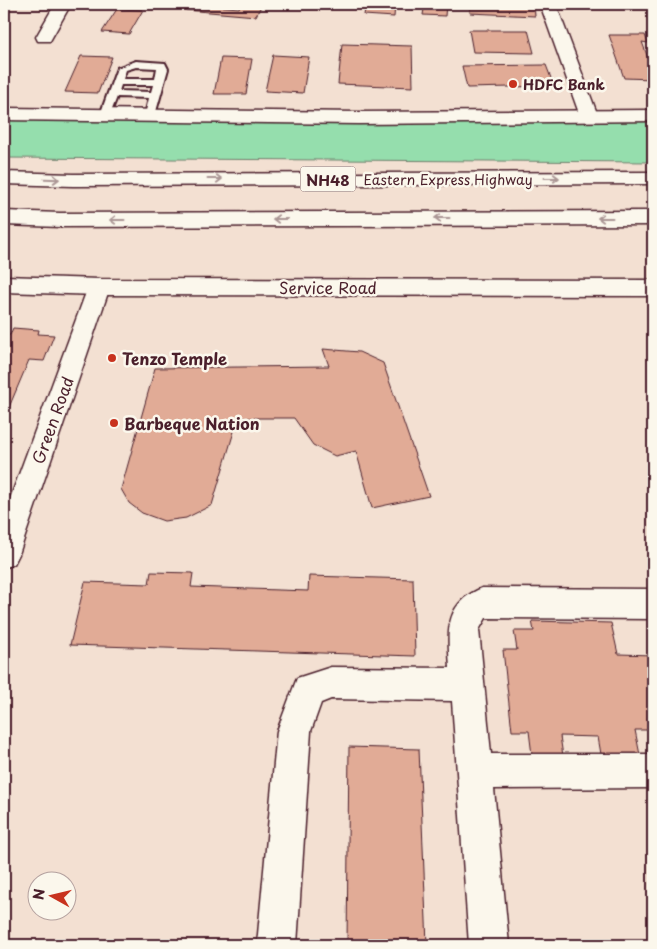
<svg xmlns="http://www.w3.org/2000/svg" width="657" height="949" font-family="'Playpen Sans',sans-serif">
	<rect width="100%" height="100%" fill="#f3e0d2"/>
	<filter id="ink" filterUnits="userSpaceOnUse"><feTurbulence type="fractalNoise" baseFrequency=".02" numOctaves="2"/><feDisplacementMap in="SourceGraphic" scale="10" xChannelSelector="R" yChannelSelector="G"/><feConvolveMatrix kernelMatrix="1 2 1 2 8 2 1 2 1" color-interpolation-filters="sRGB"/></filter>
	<g filter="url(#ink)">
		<polygon fill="#95dead" stroke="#707e6c" points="653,119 653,162 4,158 4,120"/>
		<g fill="#e1ab96" stroke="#4a1f2b">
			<polygon points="190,4 239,8 241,4 262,4 256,16 186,10"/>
			<polygon points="366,4 395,4 394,17 364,15"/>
			<polygon points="412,4 446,4 445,16 423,15 424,9 411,9"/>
			<polygon points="470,4 534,4 535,16 470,13"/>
			<polygon points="117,9 143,10 129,34 102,32"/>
			<polygon points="469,30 528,30 534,53 473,52"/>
			<polygon points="609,35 645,35 648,43 642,42 653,71 653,79 624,78"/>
			<polygon points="342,44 412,46 413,87 338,84"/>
			<polygon points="273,55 309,57 303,93 265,91"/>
			<polygon points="81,56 112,57 98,93 65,92"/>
			<polygon points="221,58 252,59 246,94 214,94"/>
			<polygon points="546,65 554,86 467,88 462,66"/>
			<polygon points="13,328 39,330 38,334 54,335 44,361 29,360 4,419 4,335 10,335"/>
			<polygon points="323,349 359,352 383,363 429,496 372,508 356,451 335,456 313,445 294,418 238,418 212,505 186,518 164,521 142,513 129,503 121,489 155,368 329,366"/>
			<polygon points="151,572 193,573 191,587 308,591 309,576 413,579 415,656 70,645 85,582 149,584"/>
			<polygon points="532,621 611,623 618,654 653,655 653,730 635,730 640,755 601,754 598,737 560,736 563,756 532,755 529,731 512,731 503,650 517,650 514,631 534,631"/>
			<polygon points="349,747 419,749 427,945 347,945"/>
		</g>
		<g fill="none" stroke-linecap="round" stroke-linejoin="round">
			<defs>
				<path id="service" d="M136,61L165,63L168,69L155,115L150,118L145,115L149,98L117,97L109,117H101L100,115L117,68ZM136,67L157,68L155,79H123L126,70ZM121,85H153L151,92L119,91Z"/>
				<g id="minor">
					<polygon points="55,4 71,4 50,41 38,41 36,37"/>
					<polygon points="540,4 556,4 598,116 596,120 582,120 580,116"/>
					<polygon points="99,279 107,281 110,287 19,554 14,564 4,568 4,515 88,287 91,281"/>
					<path d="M482,588L653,589V619L486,618L479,630L491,754H653V788L494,789L509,945H469L452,701L331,699L321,703L311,731L297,945H257L277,731L297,678L331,667L450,668C448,633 443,604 482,588Z"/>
				</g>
				<g id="tertiary">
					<polygon points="4,108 359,112 653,110 653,121 359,124 4,120"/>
					<polygon points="4,276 99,279 653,280 653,296 99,295 4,292"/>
				</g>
				<g id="trunk">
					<polygon points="4,172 73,174 653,172 653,184 73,186 4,184"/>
					<polygon points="4,211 60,213 653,211 653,225 60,227 4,225"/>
				</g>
			</defs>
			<use href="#service" stroke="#4a1f2b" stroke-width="4"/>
			<use href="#minor" stroke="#4a1f2b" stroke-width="3"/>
			<use href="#tertiary" stroke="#4a1f2b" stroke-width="3"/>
			<use href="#trunk" stroke="#4a1f2b" stroke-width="3"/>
			<use href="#service" fill="#fbf7ec" fill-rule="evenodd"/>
			<use href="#minor" fill="#fbf7ec" fill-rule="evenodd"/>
			<use href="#tertiary" fill="#fbf7ec" fill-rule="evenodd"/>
			<use href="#trunk" fill="#fbf7ec" fill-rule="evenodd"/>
		</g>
		<defs><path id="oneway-shaft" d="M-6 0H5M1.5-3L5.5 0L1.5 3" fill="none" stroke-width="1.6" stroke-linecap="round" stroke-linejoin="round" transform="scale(1.25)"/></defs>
		<g stroke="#ab9695">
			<use href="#oneway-shaft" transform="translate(552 178)"/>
			<use href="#oneway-shaft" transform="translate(52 179) rotate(2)"/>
			<use href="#oneway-shaft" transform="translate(215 179)"/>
			<use href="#oneway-shaft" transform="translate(442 218) rotate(180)"/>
			<use href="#oneway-shaft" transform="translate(605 218) rotate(180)"/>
			<use href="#oneway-shaft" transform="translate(280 219) rotate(180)"/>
			<use href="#oneway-shaft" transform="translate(117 220) rotate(180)"/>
		</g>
	</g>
	<g fill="#c8321e" stroke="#fbf7ec" stroke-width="2">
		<circle cx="513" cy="84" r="5"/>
		<circle cx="112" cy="358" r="5"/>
		<circle cx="114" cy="423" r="5"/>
	</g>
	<g text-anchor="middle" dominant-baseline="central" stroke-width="5" stroke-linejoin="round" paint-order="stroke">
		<g font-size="14" font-weight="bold" fill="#4a1f2b" stroke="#fbf7ec" text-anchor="start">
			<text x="523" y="84">HDFC Bank</text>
		</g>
		<g font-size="14" fill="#4a1f2b" stroke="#fbf7ec">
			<text x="448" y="179">Eastern Express Highway</text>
		</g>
		<rect fill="#fbf7ec" stroke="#7f6065" stroke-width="1" x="300.5" y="166.5" width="55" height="25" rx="4"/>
		<g font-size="15" font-weight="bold" fill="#4a1f2b">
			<text x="328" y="179">NH48</text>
		</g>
		<g font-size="16" fill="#4a1f2b" stroke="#fbf7ec">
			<text x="328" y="287">Service Road</text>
			<text transform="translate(52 420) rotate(-70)">Green Road</text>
		</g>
		<g font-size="16" font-weight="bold" fill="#4a1f2b" stroke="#fbf7ec" text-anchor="start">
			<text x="122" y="358">Tenzo Temple</text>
			<text x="124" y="423">Barbeque Nation</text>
		</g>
	</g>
	<rect width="657" height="949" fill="none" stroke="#fbf7ec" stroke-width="20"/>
	<rect x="10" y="10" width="637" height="929" fill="none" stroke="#4a1f2b" stroke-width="2" filter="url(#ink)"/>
	<g transform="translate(52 896) rotate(278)"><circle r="24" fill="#fbf7ec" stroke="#b4a19f"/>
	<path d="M0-4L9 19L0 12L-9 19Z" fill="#c8321e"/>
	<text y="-8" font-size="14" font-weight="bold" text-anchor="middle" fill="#4a1f2b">N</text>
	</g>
</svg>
